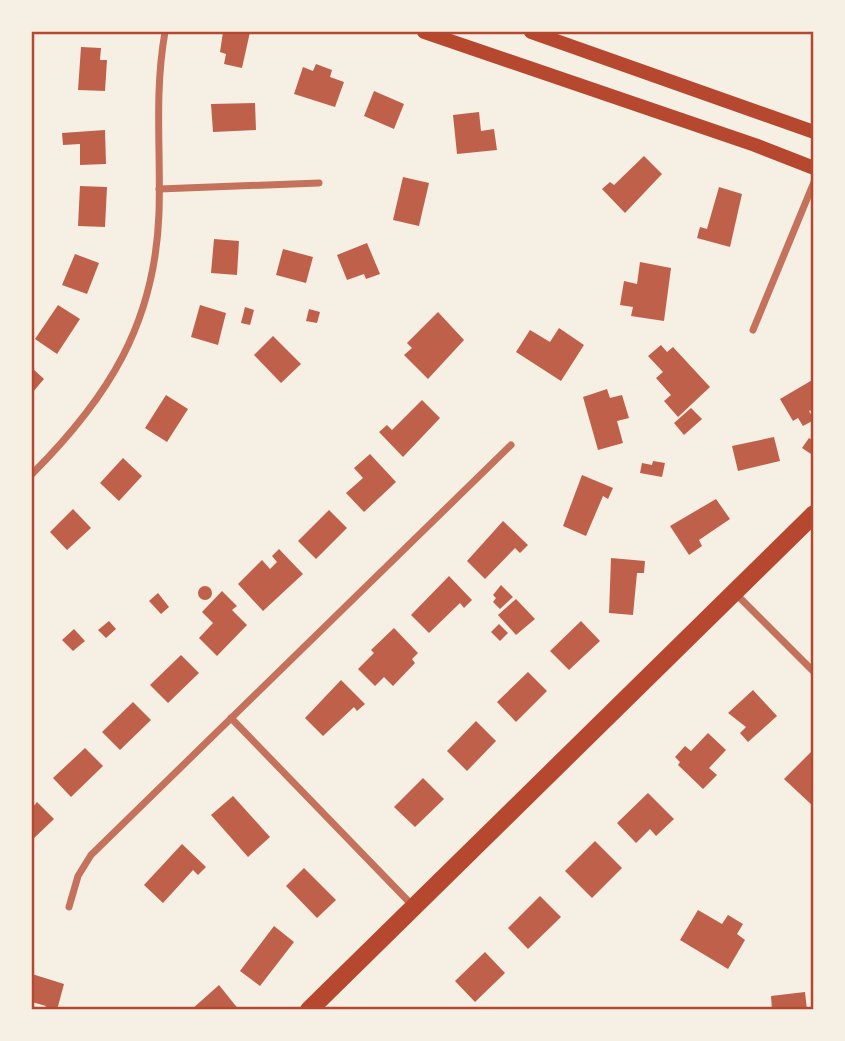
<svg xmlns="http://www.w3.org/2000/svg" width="845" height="1041" font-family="'Noto Sans',sans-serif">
	<rect width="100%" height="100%" fill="#f6efe4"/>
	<g fill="#bf614a">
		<polygon points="223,32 250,32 242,68 224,64 226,54 220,52"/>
		<polygon points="81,47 101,48 100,60 107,60 105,91 78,90"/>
		<polygon points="316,64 332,70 330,77 344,82 335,107 294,94 303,67 313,71"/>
		<polygon points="374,91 404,104 394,129 364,116"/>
		<polygon points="255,103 256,130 213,132 211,104"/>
		<polygon points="479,112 481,131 494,129 497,150 457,154 453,115"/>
		<polygon points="105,130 106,164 80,165 80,144 63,145 62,133"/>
		<polygon points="644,156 662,174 625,213 602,189 610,182 614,185"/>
		<polygon points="403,177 429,183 419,226 393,220"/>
		<polygon points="80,186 107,187 105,227 78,226"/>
		<polygon points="719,187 742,194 730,247 697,238 700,227 707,229"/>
		<polygon points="214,239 239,241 237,275 211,273"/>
		<polygon points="367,243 380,274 366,279 364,274 347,280 337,255"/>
		<polygon points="283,249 313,257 306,283 276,275"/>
		<polygon points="75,254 99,263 87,294 62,285"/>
		<polygon points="640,262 671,268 664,321 631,316 633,307 620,305 624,281 637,284"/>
		<polygon points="58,305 80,319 57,354 35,339"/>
		<polygon points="200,305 226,313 218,345 191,337"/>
		<polygon points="245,307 254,310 250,325 241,323"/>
		<polygon points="309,309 320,312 317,323 306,321"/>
		<polygon points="438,312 464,340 428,379 404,355 412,348 407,343"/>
		<polygon points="559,328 584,345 561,381 516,352 530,330 550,342"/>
		<polygon points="273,336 301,364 281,383 254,355"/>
		<polygon points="661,345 667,352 673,347 710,387 678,417 664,401 671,395 656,378 663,372 648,356"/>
		<polygon points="32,368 44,379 32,393"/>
		<polygon points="814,379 814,409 809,411 814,420 803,426 798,418 793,421 780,399"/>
		<polygon points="607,389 610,398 622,395 629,418 617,421 623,443 598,450 583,397"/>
		<polygon points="166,395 188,409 167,442 145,428"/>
		<polygon points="422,400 440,418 403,457 379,432 387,425 392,430"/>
		<polygon points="691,408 702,419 684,435 674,423"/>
		<polygon points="774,437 780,461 738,471 732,446"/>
		<polygon points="809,438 814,441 814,456 802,448"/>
		<polygon points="370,454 396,482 364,512 346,493 363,478 354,468"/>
		<polygon points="123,458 142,476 119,501 100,483"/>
		<polygon points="653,461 665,463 662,477 640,473 642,463 652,465"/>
		<polygon points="582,475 613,488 608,499 603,496 586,536 563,526"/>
		<polygon points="716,499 730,519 699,540 702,546 689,555 670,526"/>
		<polygon points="73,509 91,528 67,550 50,532"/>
		<polygon points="329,510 347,528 316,559 298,541"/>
		<polygon points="503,521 528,545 520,553 515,548 485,579 467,561"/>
		<polygon points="279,549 303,574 263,611 238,584 262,560 270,569 277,562 272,556"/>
		<polygon points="611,558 645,561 644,573 637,573 633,615 609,613"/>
		<polygon points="449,576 472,600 464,608 460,603 429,633 411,615"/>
		<polygon points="501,585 513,597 500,609 493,602 496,598 493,595"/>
		<circle cx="205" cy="593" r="7"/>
		<polygon points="222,591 237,606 232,610 247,625 217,656 199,638 213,623 202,612"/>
		<polygon points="158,593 169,607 161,614 149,601"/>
		<polygon points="516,599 535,619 516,635 498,615"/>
		<polygon points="109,621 116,629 106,638 98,630"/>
		<polygon points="581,621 600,641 569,670 550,651"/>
		<polygon points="499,624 508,633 500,641 491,632"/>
		<polygon points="394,628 418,653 412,659 415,663 393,686 384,677 375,686 358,669 374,653 371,650"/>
		<polygon points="74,629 85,641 73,651 62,640"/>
		<polygon points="181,655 199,673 168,703 150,685"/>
		<polygon points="528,672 547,691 516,722 497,702"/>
		<polygon points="341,680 365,704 357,711 354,707 323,736 305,718"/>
		<polygon points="753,690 777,716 748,742 740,733 746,727 728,713"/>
		<polygon points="133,702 151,720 120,750 102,732"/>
		<polygon points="476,721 496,741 467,771 447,751"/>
		<polygon points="708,733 726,750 709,768 717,775 703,789 678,765 680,762 675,757 685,746 691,751"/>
		<polygon points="85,748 103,766 71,797 53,778"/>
		<polygon points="811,752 814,755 814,807 784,779"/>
		<polygon points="423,778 444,799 415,827 394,807"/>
		<polygon points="648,793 674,819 656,836 650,829 636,843 617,823"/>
		<polygon points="233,796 270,837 248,857 211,815"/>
		<polygon points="37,802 54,819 32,840 32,808"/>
		<polygon points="595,841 622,868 592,898 565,871"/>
		<polygon points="182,844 206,867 198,875 193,870 163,903 144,885"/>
		<polygon points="304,868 336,900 317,918 286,886"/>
		<polygon points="540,896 561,917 528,949 508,928"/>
		<polygon points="698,910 722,924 728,915 743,924 737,934 745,940 728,969 680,940"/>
		<polygon points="274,926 294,942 260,986 240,971"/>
		<polygon points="485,952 505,973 475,1002 455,981"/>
		<polygon points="32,974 64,984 57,1010 44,1010 46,1006 32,1002"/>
		<polygon points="219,985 239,1010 191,1010"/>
		<polygon points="805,992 807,1010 772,1010 771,996"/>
	</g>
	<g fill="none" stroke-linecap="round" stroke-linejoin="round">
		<g stroke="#c5725c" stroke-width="7">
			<polyline points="159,189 319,183"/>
			<polyline points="753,330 814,182"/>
			<path d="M32,474C108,398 155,324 159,213C161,150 154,94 165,32"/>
			<polyline points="735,593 814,672"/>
			<polyline points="231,718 413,906"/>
			<polyline points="69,907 78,876 91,855 511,445"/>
		</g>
		<g stroke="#b5482f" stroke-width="14">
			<polyline points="424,32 755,145 814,168"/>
			<polyline points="531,32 814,132"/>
		</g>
		<polyline stroke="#b5482f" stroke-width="18" points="309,1010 814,514"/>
	</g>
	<rect width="845" height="1041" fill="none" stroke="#f6efe4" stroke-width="66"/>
	<rect x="33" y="33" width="779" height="975" fill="none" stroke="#b5482f" stroke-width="2.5"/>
</svg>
